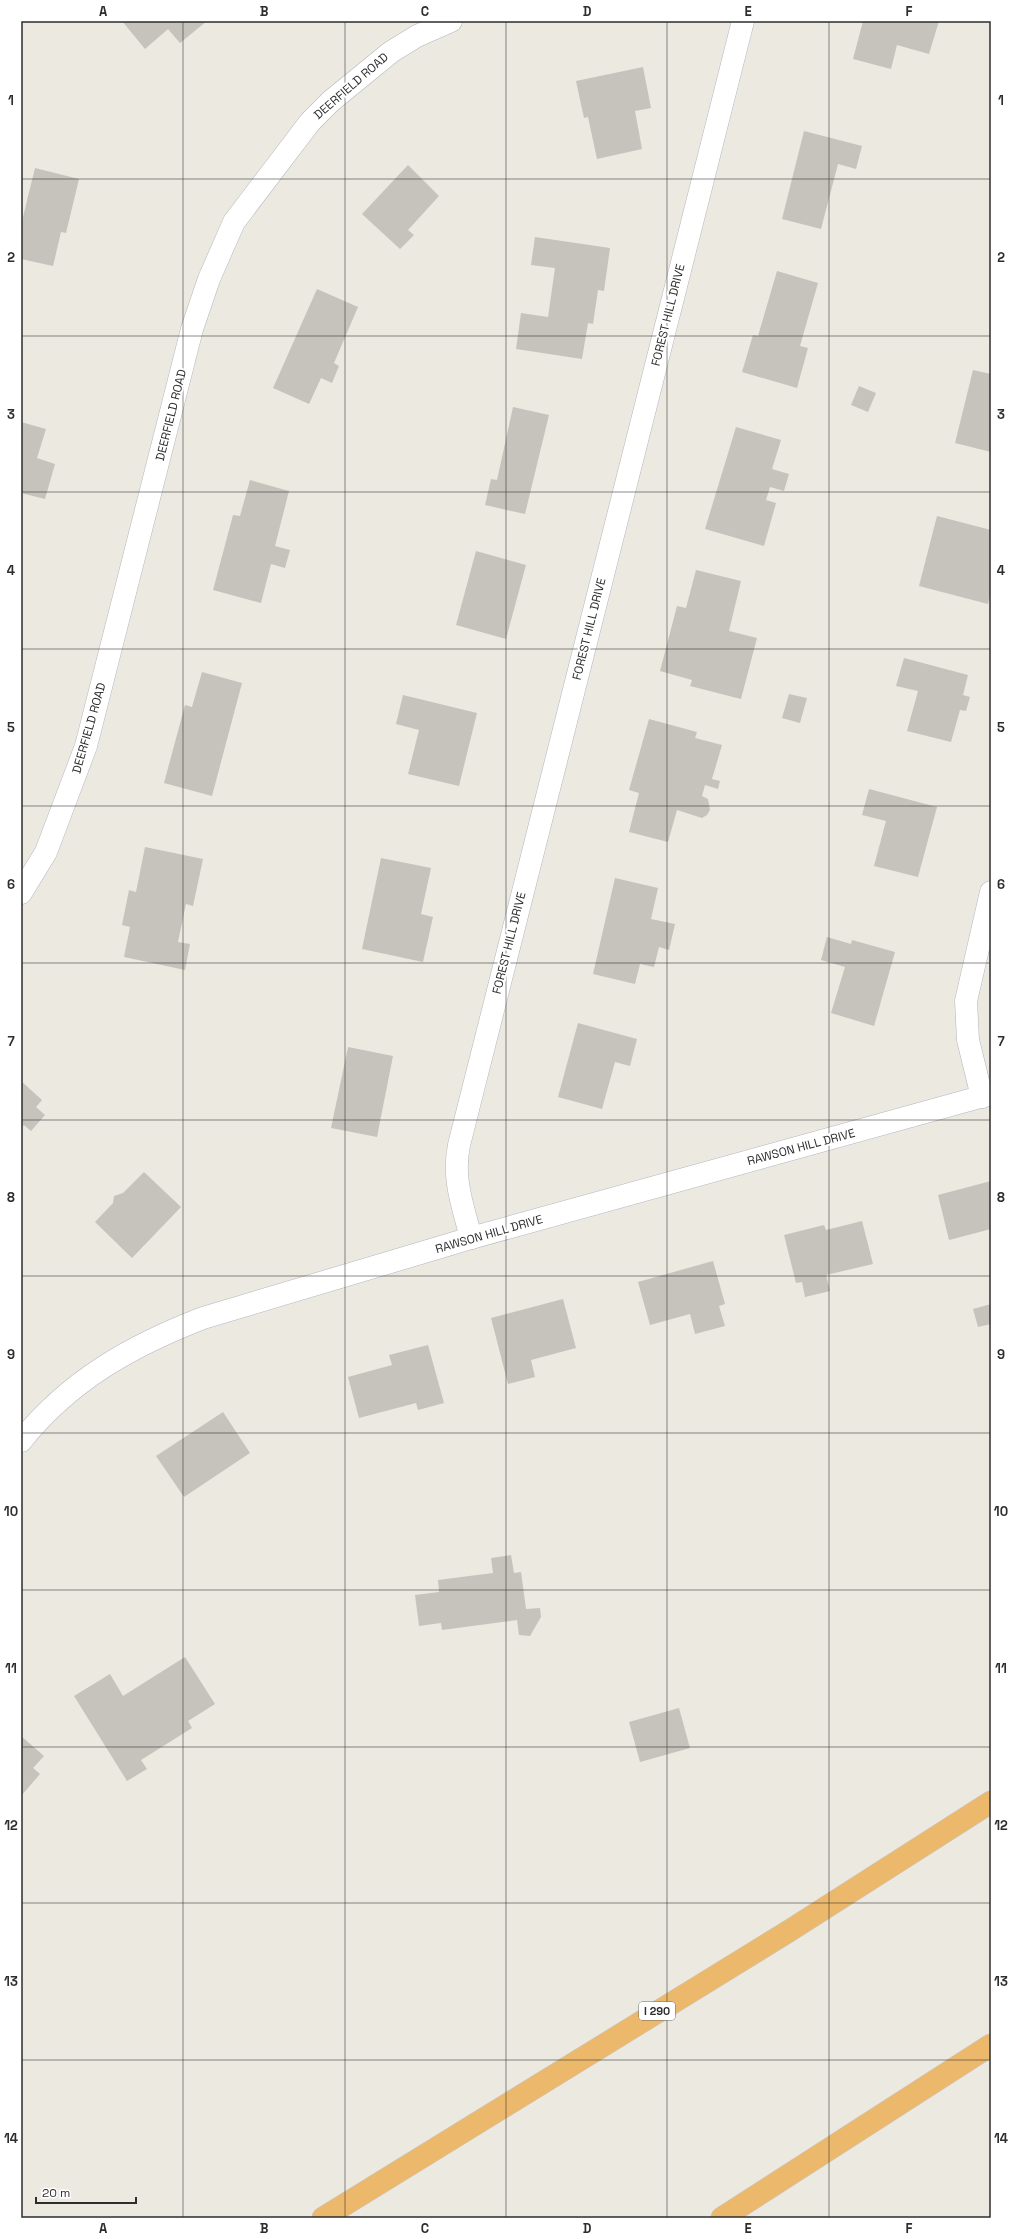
<svg xmlns="http://www.w3.org/2000/svg" width="1012" height="2239" font-family="'Space Grotesk',sans-serif">
	<rect width="100%" height="100%" fill="#ece9e1"/>
	<g fill="#c5c3bc">
		<polygon points="122,21 207,21 180,43 168,29 145,49"/>
		<polygon points="863,21 939,21 929,54 897,45 891,69 853,59"/>
		<polygon points="643,67 651,108 635,111 642,149 597,159 588,117 584,118 576,81"/>
		<polygon points="804,131 862,146 856,169 838,164 821,229 782,219"/>
		<polygon points="408,165 439,196 408,230 414,235 400,249 362,214"/>
		<polygon points="35,168 79,179 66,233 61,232 53,266 21,259 21,225"/>
		<polygon points="535,237 610,248 604,291 598,290 593,324 588,323 582,359 516,349 521,313 548,317 555,268 531,265"/>
		<polygon points="777,271 818,283 800,346 808,348 797,388 742,372 753,335 758,336"/>
		<polygon points="317,289 358,307 334,363 339,366 332,383 321,378 309,404 273,388"/>
		<polygon points="973,370 991,374 991,452 955,443"/>
		<polygon points="859,386 876,393 868,412 851,405"/>
		<polygon points="513,407 549,415 525,514 485,505 491,479 497,480"/>
		<polygon points="21,422 46,429 37,458 55,464 45,499 21,493"/>
		<polygon points="736,427 781,440 772,469 789,474 784,491 770,487 766,500 776,503 764,546 705,529"/>
		<polygon points="250,480 289,491 275,546 290,550 285,568 271,564 261,603 213,590 233,515 240,516"/>
		<polygon points="937,516 991,530 991,590 988,604 919,586"/>
		<polygon points="476,551 526,565 506,639 456,625"/>
		<polygon points="696,570 741,581 729,631 757,638 741,699 690,686 692,680 660,671 677,606 686,608"/>
		<polygon points="904,658 968,675 963,695 970,697 966,711 960,710 951,742 907,731 918,691 896,686"/>
		<polygon points="202,672 242,683 212,796 164,783 185,705 192,707"/>
		<polygon points="789,694 807,698 800,723 782,718"/>
		<polygon points="403,695 477,713 459,786 408,774 419,730 396,724"/>
		<polygon points="649,719 697,732 695,738 722,745 712,779 720,781 718,789 705,785 702,796 708,799 710,810 707,815 702,818 677,810 668,842 629,832 639,793 629,790"/>
		<polygon points="869,789 937,807 918,877 874,866 886,821 862,815"/>
		<polygon points="145,847 203,859 193,906 186,904 178,942 190,944 185,970 124,957 130,927 122,925 129,890 136,892"/>
		<polygon points="381,858 431,868 421,914 433,917 423,962 362,949"/>
		<polygon points="615,878 658,888 651,919 675,924 669,950 659,947 654,967 640,964 635,984 593,974"/>
		<polygon points="827,937 851,944 852,940 895,952 874,1026 831,1013 845,967 821,960"/>
		<polygon points="578,1023 637,1039 630,1066 615,1062 602,1109 558,1097"/>
		<polygon points="348,1047 393,1056 377,1137 331,1128"/>
		<polygon points="21,1081 42,1100 36,1107 45,1115 31,1131 24,1125 21,1128"/>
		<polygon points="144,1172 181,1207 132,1258 95,1222 113,1203 114,1196 123,1193"/>
		<polygon points="991,1181 991,1229 949,1240 938,1195"/>
		<polygon points="862,1221 873,1264 826,1275 830,1291 805,1297 802,1282 796,1283 784,1235 824,1225 826,1230"/>
		<polygon points="713,1261 725,1304 719,1306 725,1326 695,1334 690,1314 650,1325 638,1282"/>
		<polygon points="563,1299 576,1348 531,1360 535,1377 508,1384 491,1318"/>
		<polygon points="991,1304 991,1324 978,1327 973,1309"/>
		<polygon points="428,1345 444,1403 418,1410 416,1403 359,1418 348,1377 392,1365 389,1355"/>
		<polygon points="223,1412 250,1453 184,1497 156,1456"/>
		<polygon points="511,1555 514,1573 521,1572 526,1609 540,1608 541,1617 530,1636 519,1635 517,1620 442,1630 441,1623 419,1626 415,1595 439,1592 438,1580 493,1573 491,1558"/>
		<polygon points="185,1657 215,1704 188,1721 192,1728 141,1760 147,1769 127,1781 74,1696 110,1674 123,1696"/>
		<polygon points="679,1708 690,1748 640,1762 629,1722"/>
		<polygon points="21,1736 44,1756 33,1768 40,1774 21,1796"/>
	</g>
	<g fill="none" stroke-linecap="round" stroke-linejoin="round">
		<defs>
			<g id="street">
				<polyline points="21,893 46,852 86,746 192,329 209,279 234,222 310,122 331,101 391,52 417,36 451,21"/>
				<polyline points="982,1097 968,1040 966,1001 991,892"/>
				<path d="M471,1238C463,1206 452,1179 459,1145L743,21"/>
				<path d="M21,1441C70,1380 131,1346 203,1318L471,1238L991,1094"/>
			</g>
			<g id="highway">
				<polyline points="323,2218 789,1931 991,1802"/>
				<polyline points="722,2218 991,2045"/>
			</g>
		</defs>
		<use href="#street" stroke="#b4b5bf" stroke-width="23"/>
		<use href="#highway" stroke="#c8c8c8" stroke-width="23"/>
		<use href="#street" stroke="#fff" stroke-width="22"/>
		<use href="#highway" stroke="#ecb96c" stroke-width="22"/>
	</g>
	<path fill="none" stroke="#2d2d2d" stroke-width="1" stroke-opacity="0.55" d="M183,21V2218M345,21V2218M506,21V2218M667,21V2218M829,21V2218M21,179H991M21,336H991M21,492H991M21,649H991M21,806H991M21,963H991M21,1120H991M21,1276H991M21,1433H991M21,1590H991M21,1747H991M21,1903H991M21,2060H991"/>
	<g text-anchor="middle" dominant-baseline="central" stroke-width="4" stroke-linejoin="round" paint-order="stroke">
		<rect fill="#fff" stroke="#6c6c6c" stroke-width="1" x="639" y="2002" width="36" height="18" rx="3"/>
		<g font-size="11" font-weight="bold" fill="#2d2d2d">
			<text x="657" y="2011">I 290</text>
		</g>
		<g font-size="12" fill="#2d2d2d" stroke="#fff">
			<text transform="translate(351 86) rotate(-41)">DEERFIELD ROAD</text>
			<text transform="translate(668 315) rotate(-76)">FOREST HILL DRIVE</text>
			<text transform="translate(171 415) rotate(-76)">DEERFIELD ROAD</text>
			<text transform="translate(589 629) rotate(-76)">FOREST HILL DRIVE</text>
			<text transform="translate(89 728) rotate(-74)">DEERFIELD ROAD</text>
			<text transform="translate(509 943) rotate(-76)">FOREST HILL DRIVE</text>
			<text transform="translate(801 1147) rotate(-15)">RAWSON HILL DRIVE</text>
			<text transform="translate(489 1234) rotate(-16)">RAWSON HILL DRIVE</text>
		</g>
	</g>
	<rect width="1012" height="2239" fill="none" stroke="#ffffff" stroke-width="44"/>
	<path d="M36 2197v6h100v-6" fill="none" stroke="#2d2d2d" stroke-width="2"/>
	<text x="42" y="2197" font-size="12" fill="#2d2d2d" stroke="#ffffff" stroke-width="3" paint-order="stroke">20 m</text>
	<rect x="22" y="22" width="968" height="2195" fill="none" stroke="#2d2d2d" stroke-width="1.5"/>
	<g font-size="13" text-anchor="middle" font-weight="bold" fill="#2d2d2d">
		<text x="103" y="16">A</text>
		<text x="264" y="16">B</text>
		<text x="425" y="16">C</text>
		<text x="587" y="16">D</text>
		<text x="748" y="16">E</text>
		<text x="909" y="16">F</text>
		<text x="11" y="105">1</text>
		<text x="1001" y="105">1</text>
		<text x="11" y="262">2</text>
		<text x="1001" y="262">2</text>
		<text x="11" y="419">3</text>
		<text x="1001" y="419">3</text>
		<text x="11" y="575">4</text>
		<text x="1001" y="575">4</text>
		<text x="11" y="732">5</text>
		<text x="1001" y="732">5</text>
		<text x="11" y="889">6</text>
		<text x="1001" y="889">6</text>
		<text x="11" y="1046">7</text>
		<text x="1001" y="1046">7</text>
		<text x="11" y="1202">8</text>
		<text x="1001" y="1202">8</text>
		<text x="11" y="1359">9</text>
		<text x="1001" y="1359">9</text>
		<text x="11" y="1516">10</text>
		<text x="1001" y="1516">10</text>
		<text x="11" y="1673">11</text>
		<text x="1001" y="1673">11</text>
		<text x="11" y="1830">12</text>
		<text x="1001" y="1830">12</text>
		<text x="11" y="1986">13</text>
		<text x="1001" y="1986">13</text>
		<text x="11" y="2143">14</text>
		<text x="1001" y="2143">14</text>
		<text x="103" y="2233">A</text>
		<text x="264" y="2233">B</text>
		<text x="425" y="2233">C</text>
		<text x="587" y="2233">D</text>
		<text x="748" y="2233">E</text>
		<text x="909" y="2233">F</text>
	</g>
</svg>
